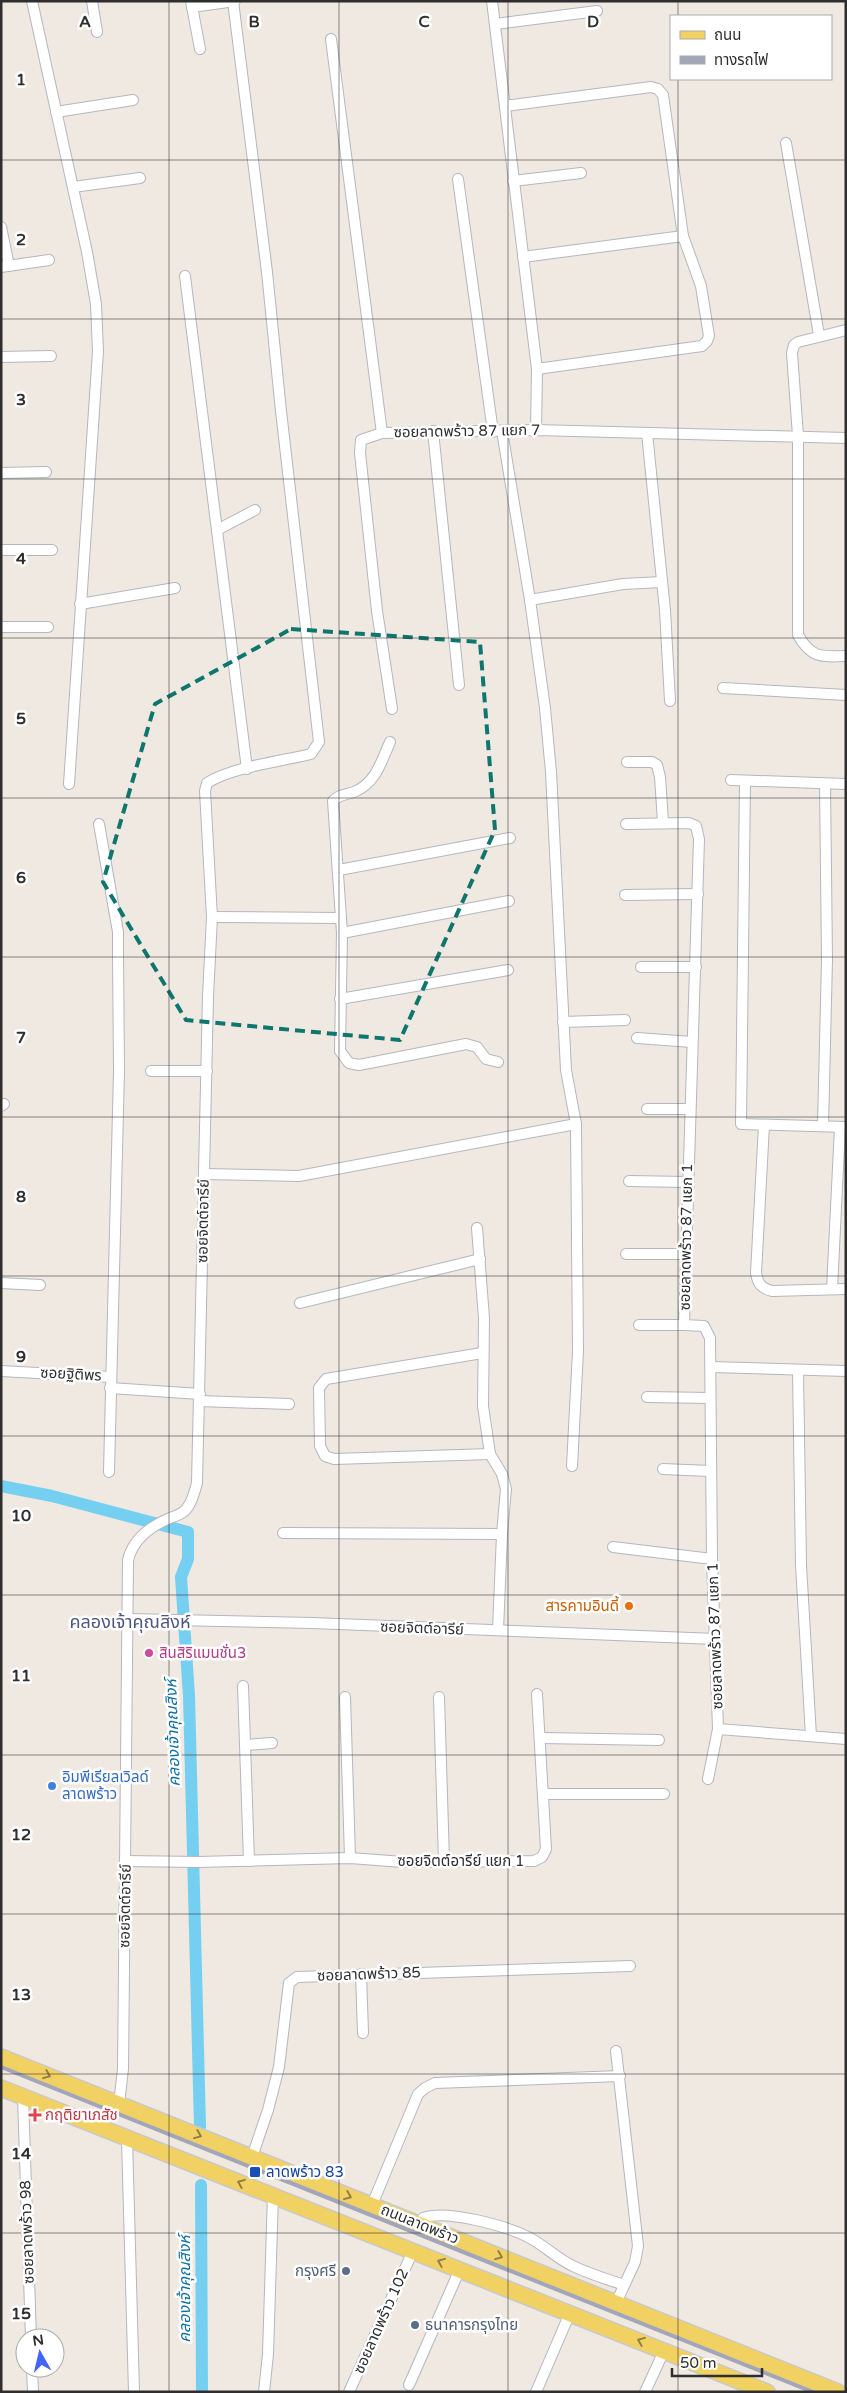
<svg xmlns="http://www.w3.org/2000/svg" width="847" height="2393" font-family="'Varela Round','Noto Sans Thai',sans-serif">
	<rect width="100%" height="100%" fill="#efe9e1"/>
	<g fill="none" stroke-linecap="round" stroke-linejoin="round">
		<g stroke="#75cff0" stroke-width="12">
			<polyline points="1,1486 52,1496 188,1532 188,1559 181,1577 189,1696 200,2127"/>
			<polyline points="201,2185 202,2392"/>
		</g>
		<defs>
			<g id="street">
				<polyline points="32,1 87,252 96,304 98,351 69,784"/>
				<polyline points="92,1 97,32"/>
				<polyline points="191,1 200,49"/>
				<polyline points="492,1 537,369 536,430"/>
				<polyline points="192,7 235,1"/>
				<polyline points="495,24 597,11"/>
				<polyline points="331,39 382,433"/>
				<polyline points="505,106 651,87 658,89 663,95 683,236 701,286 709,336 707,341 702,346 537,369"/>
				<polyline points="56,112 133,100"/>
				<polyline points="786,143 819,335"/>
				<polyline points="458,179 493,432"/>
				<polyline points="513,181 581,173"/>
				<polyline points="73,187 140,178"/>
				<polyline points="1,227 9,266"/>
				<polyline points="523,257 683,236"/>
				<polyline points="1,267 49,260"/>
				<polyline points="185,276 247,769"/>
				<path d="M846,330L798,342L794,345L792,353L798,436V635C811,658 821,657 846,656"/>
				<polyline points="1,357 51,356"/>
				<polyline points="433,431 459,685"/>
				<polyline points="502,431 530,600 545,708 551,772 566,1070 576,1124 578,1351 572,1466"/>
				<polyline points="647,433 665,610 670,701"/>
				<polyline points="1,473 46,472"/>
				<polyline points="217,530 255,510"/>
				<polyline points="1,550 52,550"/>
				<polyline points="530,600 623,584 662,582"/>
				<polyline points="80,604 175,588"/>
				<polyline points="1,627 48,627"/>
				<polyline points="723,688 846,695"/>
				<polyline points="392,709 377,611 360,453 361,440 382,433 536,430 846,438"/>
				<path d="M390,742C381,762 376,783 354,792C346,795 339,794 333,801L342,933L340,1051L349,1063L359,1065L466,1044L477,1047L486,1059L498,1062"/>
				<polyline points="627,762 652,762 657,765 660,777 663,822"/>
				<polyline points="731,780 846,784"/>
				<polyline points="745,781 741,1124 846,1127"/>
				<polyline points="99,824 118,932 118,953 119,1071 109,1472"/>
				<polyline points="626,824 689,823 696,826 699,839 684,1325 704,1326 710,1338 712,1559 718,1729 708,1779"/>
				<polyline points="339,870 510,838"/>
				<polyline points="625,895 698,894"/>
				<polyline points="212,917 340,918"/>
				<polyline points="342,933 509,901"/>
				<polyline points="641,967 696,967"/>
				<polyline points="340,999 508,970"/>
				<polyline points="563,1022 625,1020"/>
				<polyline points="637,1038 692,1042"/>
				<polyline points="151,1071 207,1071"/>
				<polyline points="1,1106 4,1104"/>
				<polyline points="647,1109 689,1109"/>
				<path d="M764,1125L756,1273C758,1284 761,1288 772,1291L846,1289"/>
				<polyline points="823,1126 827,960 825,784"/>
				<polyline points="204,1174 299,1176 576,1124"/>
				<polyline points="629,1181 687,1182"/>
				<polyline points="477,1228 484,1318 483,1406 490,1454 502,1474 506,1489 502,1534 498,1630"/>
				<polyline points="626,1254 686,1254"/>
				<polyline points="1,1283 40,1285"/>
				<polyline points="832,1289 840,1127"/>
				<polyline points="300,1303 480,1259"/>
				<polyline points="639,1325 684,1325"/>
				<polyline points="482,1353 326,1379 319,1388 320,1446 325,1456 334,1459 490,1454"/>
				<polyline points="711,1367 846,1371"/>
				<polyline points="798,1370 801,1565 811,1736"/>
				<polyline points="1,1371 111,1377"/>
				<polyline points="110,1388 200,1394"/>
				<polyline points="647,1397 710,1398"/>
				<polyline points="200,1401 289,1404"/>
				<polyline points="663,1469 710,1471"/>
				<polyline points="283,1533 502,1534"/>
				<polyline points="613,1547 712,1559"/>
				<polyline points="128,1619 312,1623 716,1639"/>
				<polyline points="243,1686 249,1861"/>
				<polyline points="345,1697 350,1858"/>
				<polyline points="439,1697 444,1861"/>
				<polyline points="718,1729 846,1739"/>
				<polyline points="541,1738 659,1740"/>
				<polyline points="246,1745 272,1743"/>
				<polyline points="543,1794 664,1794"/>
				<polyline points="126,1861 198,1862 350,1858 403,1862 534,1861 542,1857 546,1849 537,1694"/>
				<polyline points="361,1974 363,2033"/>
				<polyline points="616,2051 638,2246 635,2262 616,2303"/>
				<polyline points="23,2097 31,2338"/>
				<path d="M119,2104L123,2069L128,1560C133,1539 151,1526 170,1518C178,1515 185,1513 189,1505C193,1499 195,1490 197,1483L208,996L212,917L205,791L207,783C232,767 282,761 311,754L319,742L281,411L267,272L233,1"/>
				<polyline points="127,2138 134,2392"/>
				<polyline points="252,2157 268,2110 279,2067 289,1983 297,1977 630,1966"/>
				<polyline points="372,2205 418,2094 425,2088 435,2083 620,2076"/>
				<path d="M420,2224L423,2218C446,2209 506,2226 528,2237C544,2245 556,2258 573,2266C589,2274 607,2279 624,2285"/>
				<polyline points="32,2368 33,2392"/>
				<polyline points="409,2385 460,2269"/>
				<polyline points="264,2392 268,2354 273,2195"/>
				<polyline points="349,2392 413,2251"/>
				<polyline points="536,2392 570,2313"/>
				<polyline points="645,2392 664,2351"/>
			</g>
			<g id="primary">
				<polyline points="1,2057 838,2392"/>
				<polyline points="1,2088 767,2392"/>
			</g>
		</defs>
		<use href="#street" stroke="#b4b7c1" stroke-width="12"/>
		<use href="#primary" stroke="#c9c9c9" stroke-width="18"/>
		<use href="#street" stroke="#fff" stroke-width="10"/>
		<use href="#primary" stroke="#f2d163" stroke-width="15"/>
		<polyline stroke="#a3a6b8" stroke-width="4" points="1,2067 813,2392"/>
	</g>
	<defs><path id="oneway-chevron" d="M-2-3.5L2.5 0L-2 3.5" fill="none" stroke-width="1.6" stroke-linecap="round" stroke-linejoin="round" transform="scale(1.25)"/></defs>
	<g stroke="#908048">
		<use href="#oneway-chevron" transform="translate(47 2075) rotate(22)"/>
		<use href="#oneway-chevron" transform="translate(198 2135) rotate(22)"/>
		<use href="#oneway-chevron" transform="translate(241 2183) rotate(-158)"/>
		<use href="#oneway-chevron" transform="translate(348 2196) rotate(22)"/>
		<use href="#oneway-chevron" transform="translate(499 2256) rotate(22)"/>
		<use href="#oneway-chevron" transform="translate(441 2262) rotate(-158)"/>
		<use href="#oneway-chevron" transform="translate(641 2341) rotate(-158)"/>
	</g>
	<path fill="none" stroke="#0f766e" stroke-width="4" stroke-dasharray="10 6" stroke-linejoin="round" d="M291,629L480,642L495,830L400,1040L186,1020L103,882L155,704Z"/>
	<path fill="none" stroke="#2e2e2e" stroke-width="1" stroke-opacity="0.55" d="M169,1V2392M339,1V2392M508,1V2392M678,1V16M678,79V2392M1,160H846M1,319H846M1,479H846M1,638H846M1,798H846M1,957H846M1,1117H846M1,1276H846M1,1436H846M1,1595H846M1,1755H846M1,1914H846M1,2074H846M1,2233H846"/>
	<circle fill="#e8710a" stroke="#fff" stroke-width="2" cx="629" cy="1606" r="5"/>
	<circle fill="#d1479c" stroke="#fff" stroke-width="2" cx="149" cy="1653" r="5"/>
	<circle fill="#3f7fe0" stroke="#fff" stroke-width="2" cx="52" cy="1786" r="5"/>
	<path fill="#e0444e" stroke="#fff" stroke-width="2" d="M32.5 2107.5h5v5h5v5h-5v5h-5v-5h-5v-5h5z"/>
	<rect fill="#1a4fb4" stroke="#fff" stroke-width="2" x="249" y="2166" width="12" height="12" rx="2.5"/>
	<g fill="#5c6f8a" stroke="#fff" stroke-width="2">
		<circle cx="346" cy="2271" r="5"/>
		<circle cx="415" cy="2325" r="5"/>
	</g>
	<g text-anchor="middle" dominant-baseline="central" stroke-width="5" stroke-linejoin="round" paint-order="stroke">
		<g font-size="15" fill="#2e2e2e" stroke="#fff">
			<text transform="translate(467 431) rotate(-1)">ซอยลาดพร้าว 87 แยก 7</text>
			<text transform="translate(203 1221) rotate(-89)">ซอยจิตต์อารีย์</text>
			<text transform="translate(686 1237) rotate(-89)">ซอยลาดพร้าว 87 แยก 1</text>
			<text transform="translate(71 1374) rotate(3)">ซอยฐิติพร</text>
			<text transform="translate(422 1628) rotate(2)">ซอยจิตต์อารีย์</text>
			<text transform="translate(715 1636) rotate(-92)">ซอยลาดพร้าว 87 แยก 1</text>
			<text x="461" y="1861">ซอยจิตต์อารีย์ แยก 1</text>
			<text transform="translate(125 1906) rotate(-89)">ซอยจิตต์อารีย์</text>
			<text transform="translate(369 1974) rotate(-2)">ซอยลาดพร้าว 85</text>
			<text transform="translate(420 2224) rotate(22)">ถนนลาดพร้าว</text>
			<text transform="translate(27 2232) rotate(-92)">ซอยลาดพร้าว 98</text>
			<text transform="translate(381 2321) rotate(-66)">ซอยลาดพร้าว 102</text>
		</g>
		<g font-size="15" fill="#c56008" stroke="#fff" text-anchor="end">
			<text x="619" y="1606">สารคามอินดี้</text>
		</g>
		<g font-size="15" fill="#b23c85" stroke="#fff" text-anchor="start">
			<text x="159" y="1653">สินสิริแมนชั่น3</text>
		</g>
		<g font-size="15" fill="#366cbe" stroke="#fff" text-anchor="start">
			<text x="62" y="1777">อิมพีเรียลเวิลด์<tspan x="62" dy="17">ลาดพร้าว</tspan></text>
		</g>
		<g font-size="15" fill="#be3a42" stroke="#fff" text-anchor="start">
			<text x="45" y="2115">กฤติยาเภสัช</text>
		</g>
		<g font-size="15" fill="#164399" stroke="#fff" text-anchor="start">
			<text x="266" y="2172">ลาดพร้าว 83</text>
		</g>
		<g font-size="15" fill="#4e5e75" stroke="#fff" text-anchor="end">
			<text x="336" y="2271">กรุงศรี</text>
			<text x="425" y="2325" text-anchor="start">ธนาคารกรุงไทย</text>
		</g>
		<g font-size="16" font-style="italic" fill="#0d6fa3" stroke="#fff">
			<text transform="translate(173 1733) rotate(-92)">คลองเจ้าคุณสิงห์</text>
			<text transform="translate(185 2289) rotate(-90)">คลองเจ้าคุณสิงห์</text>
		</g>
		<g font-size="18" fill="#4d5680" stroke="#fff">
			<text x="130" y="1622">คลองเจ้าคุณสิงห์</text>
		</g>
	</g>
	<g font-size="16" text-anchor="middle" font-weight="bold" fill="#2e2e2e" stroke="#fff" stroke-width="5" stroke-linejoin="round" paint-order="stroke">
		<text x="85" y="27">A</text>
		<text x="254" y="27">B</text>
		<text x="424" y="27">C</text>
		<text x="593" y="27">D</text>
		<text x="21" y="85">1</text>
		<text x="21" y="245">2</text>
		<text x="21" y="405">3</text>
		<text x="21" y="564">4</text>
		<text x="21" y="724">5</text>
		<text x="21" y="883">6</text>
		<text x="21" y="1043">7</text>
		<text x="21" y="1202">8</text>
		<text x="21" y="1362">9</text>
		<text x="21" y="1521">10</text>
		<text x="21" y="1681">11</text>
		<text x="21" y="1840">12</text>
		<text x="21" y="2000">13</text>
		<text x="21" y="2159">14</text>
		<text x="21" y="2319">15</text>
	</g>
	<rect width="847" height="2393" fill="none" stroke="#2e2e2e" stroke-width="5"/>
	<rect x="670" y="15" width="162" height="65" fill="#ffffff" stroke="#ababab"/>
	<rect x="680" y="31" width="25" height="8" fill="#f2d163" stroke="#ababab"/>
	<text x="714" y="40" font-size="15" fill="#2e2e2e">ถนน</text>
	<rect x="680" y="56" width="25" height="8" fill="#a3a6b8" stroke="#ababab"/>
	<text x="714" y="65" font-size="15" fill="#2e2e2e">ทางรถไฟ</text>
	<g transform="translate(40 2353) rotate(352)"><circle r="24" fill="#ffffff" stroke="#ababab"/>
	<path d="M0-4L9 19L0 12L-9 19Z" fill="#4264fb"/>
	<text y="-8" font-size="14" font-weight="bold" text-anchor="middle" fill="#2e2e2e">N</text>
	</g>
	<path d="M672 2368v8h90v-8" fill="none" stroke="#2e2e2e" stroke-width="2.5"/>
	<text x="680" y="2368" font-size="15" fill="#2e2e2e" stroke="#ffffff" stroke-width="4" paint-order="stroke">50 m</text>
</svg>
